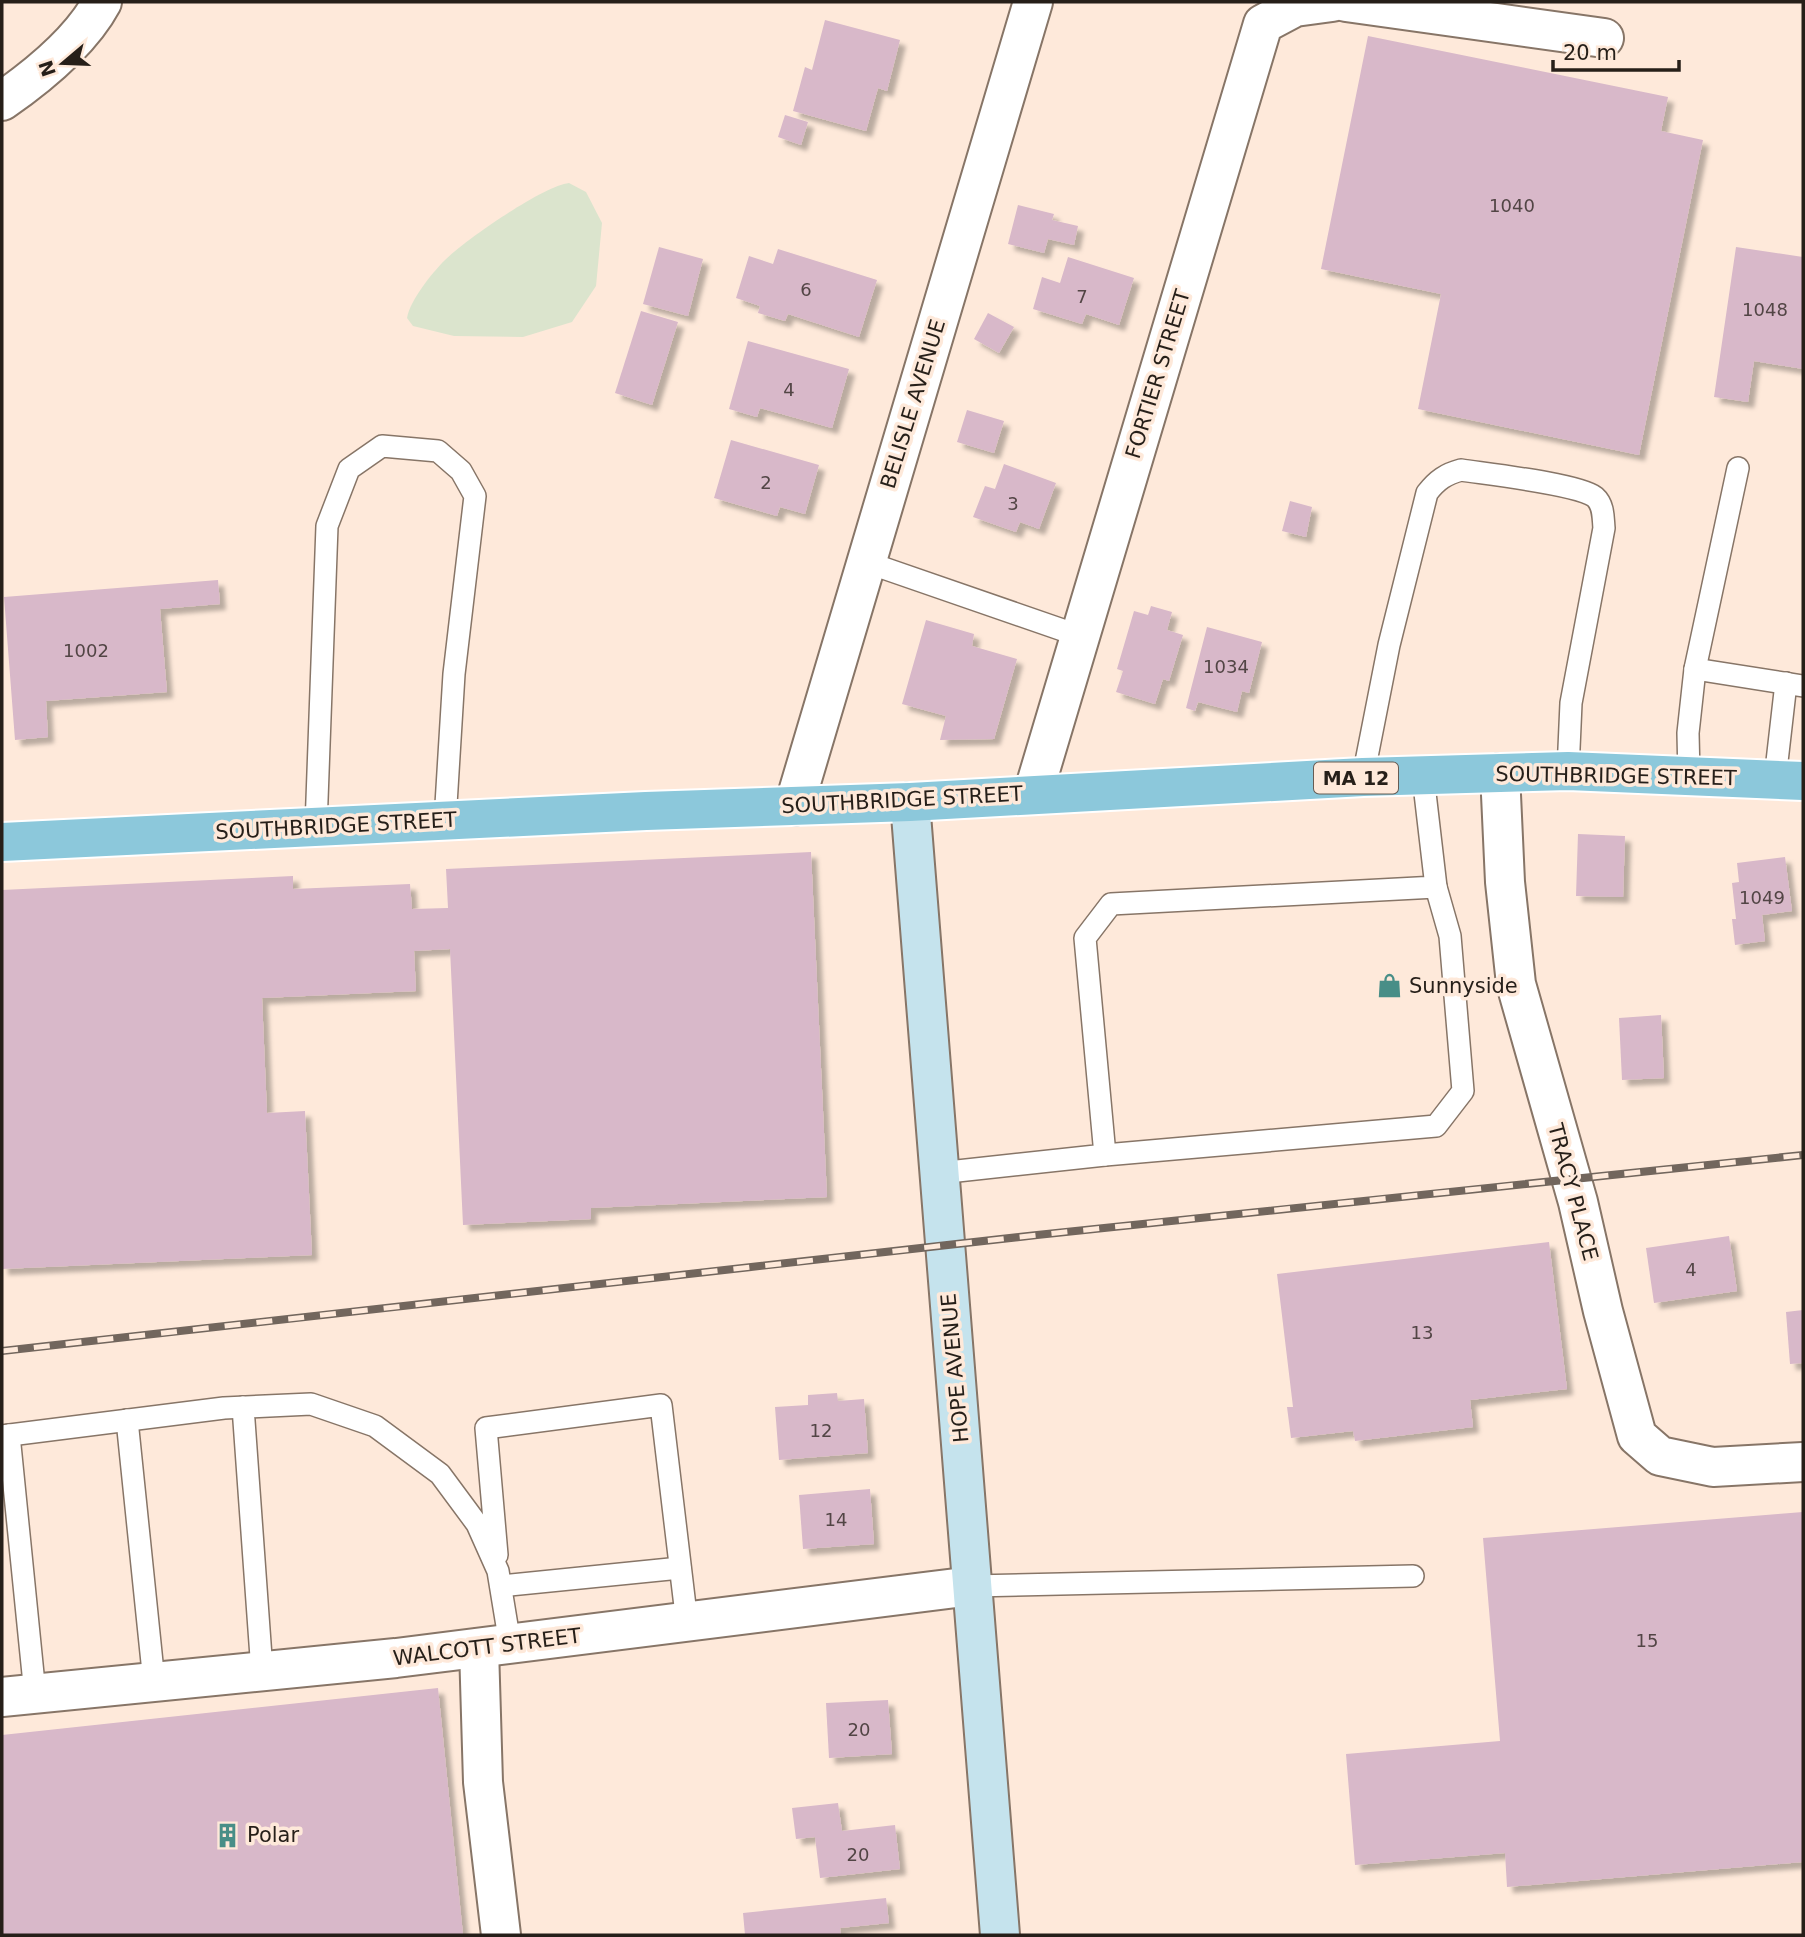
<svg xmlns="http://www.w3.org/2000/svg" width="1805" height="1937" font-family="'DejaVu Sans',sans-serif">
	<defs>
		<filter id="shadow"><feDropShadow dx="6" dy="6" stdDeviation="2" flood-color="#0004"/></filter>
	</defs>
	<rect width="100%" height="100%" fill="#fee9da"/>
	<path fill="#dbe4cd" d="M569,183L586,192L602,223L596,286L572,322L523,337L454,336L413,326L407,318C410,300 432,273 445,260C465,240 543,186 569,183Z"/>
	<g fill="#d8b8c9" filter="url(#shadow)">
		<polygon points="825,20 900,40 887,91 878,88 866,131 793,111 805,67 812,70"/>
		<polygon points="1368,36 1668,97 1661,131 1703,140 1639,455 1418,409 1441,294 1321,269"/>
		<polygon points="785,115 808,122 801,145 778,137"/>
		<polygon points="1018,205 1054,214 1052,220 1078,226 1074,245 1048,239 1044,253 1008,244"/>
		<polygon points="659,247 703,259 688,316 643,304"/>
		<polygon points="1736,247 1803,257 1803,369 1754,361 1748,402 1714,397"/>
		<polygon points="778,249 877,280 859,337 788,314 785,321 758,313 760,306 736,298 749,256 773,264"/>
		<polygon points="1068,257 1134,278 1119,325 1086,314 1082,324 1033,309 1042,277 1060,283"/>
		<polygon points="641,311 678,322 652,405 615,393"/>
		<polygon points="988,313 1014,327 999,353 974,339"/>
		<polygon points="748,341 849,369 832,428 760,408 757,417 729,409"/>
		<polygon points="967,410 1004,421 994,453 957,442"/>
		<polygon points="731,440 819,465 805,514 780,507 777,516 714,498"/>
		<polygon points="1004,464 1056,483 1039,529 1020,522 1016,532 973,517 985,486 995,489"/>
		<polygon points="1290,501 1312,507 1306,537 1282,531"/>
		<polygon points="218,580 220,604 160,609 167,692 46,701 48,737 15,740 4,597"/>
		<polygon points="1151,606 1172,612 1167,630 1183,635 1169,681 1163,679 1155,704 1116,692 1123,671 1117,669 1134,611 1148,615"/>
		<polygon points="926,620 974,634 972,646 1017,659 994,739 940,740 946,716 902,704"/>
		<polygon points="1207,627 1262,642 1249,693 1242,691 1237,712 1198,702 1195,711 1186,708"/>
		<polygon points="1578,834 1625,836 1623,897 1576,896"/>
		<polygon points="811,852 827,1197 591,1208 591,1219 463,1225 450,949 414,951 416,991 262,998 267,1113 305,1111 312,1255 2,1269 2,890 293,876 293,889 410,884 412,909 448,908 446,869"/>
		<polygon points="1785,857 1792,911 1762,915 1765,941 1735,945 1732,919 1736,919 1732,883 1739,882 1737,863"/>
		<polygon points="1661,1015 1664,1078 1622,1080 1619,1018"/>
		<polygon points="1729,1236 1737,1291 1654,1303 1646,1248"/>
		<polygon points="1549,1242 1567,1389 1470,1400 1473,1427 1355,1441 1353,1431 1291,1438 1287,1407 1293,1407 1277,1274"/>
		<polygon points="1803,1310 1803,1363 1790,1364 1786,1312"/>
		<polygon points="837,1393 838,1401 864,1399 868,1453 779,1460 775,1407 808,1405 808,1395"/>
		<polygon points="870,1489 874,1544 803,1549 799,1495"/>
		<polygon points="1803,1512 1803,1862 1507,1887 1505,1853 1355,1865 1346,1754 1500,1741 1483,1538"/>
		<polygon points="438,1688 463,1935 2,1935 2,1735"/>
		<polygon points="888,1700 892,1754 829,1758 826,1703"/>
		<polygon points="838,1803 842,1831 895,1825 900,1869 820,1878 815,1837 796,1839 792,1808"/>
		<polygon points="886,1898 889,1923 840,1928 841,1935 745,1935 743,1913"/>
	</g>
	<g fill="none" stroke-linecap="round" stroke-linejoin="round">
		<defs>
			<g id="lane">
				<polyline points="1738,468 1695,669 1803,686"/>
				<polyline points="866,562 1080,636"/>
				<polyline points="1689,776 1688,733 1695,669"/>
				<path d="M1363,777L1389,645L1427,493C1437,480 1446,474 1461,470C1487,474 1578,484 1595,497C1604,505 1603,518 1604,528L1571,703L1568,771"/>
				<polyline points="1775,779 1786,683"/>
				<polyline points="316,827 327,526 349,469 382,446 438,451 461,471 475,496 454,674 445,821"/>
				<polyline points="1105,1155 1436,1126 1463,1091 1450,936 1436,887"/>
				<polyline points="939,1173 1105,1155 1085,938 1111,904 1436,887 1423,776"/>
				<polyline points="243,1407 262,1671"/>
				<polyline points="127,1420 154,1682"/>
				<polyline points="9,1435 35,1694"/>
				<polyline points="2,1436 224,1408 311,1404 375,1426 440,1474 477,1524 498,1571 510,1644"/>
				<polyline points="497,1555 486,1428 661,1405 687,1623"/>
				<polyline points="501,1586 680,1568"/>
				<polyline points="972,1586 1413,1576"/>
			</g>
			<g id="street">
				<polyline points="1346,2 1604,38"/>
				<path d="M2,101C38,76 81,41 102,2"/>
				<polyline points="1500,773 1505,882 1516,984 1578,1202 1603,1311 1637,1436 1660,1456 1713,1467 1803,1462"/>
				<polyline points="1033,794 1263,24 1295,7 1332,2"/>
				<polyline points="794,806 1033,2"/>
				<polyline points="479,1648 483,1782 501,1935"/>
				<polyline points="2,1697 396,1658 972,1586"/>
			</g>
			<polyline id="secondary" points="910,802 1000,1935"/>
			<polyline id="primary" points="2,842 646,811 910,802 1363,777 1568,771 1803,781"/>
		</defs>
		<use href="#lane" stroke="#877567" stroke-width="24"/>
		<use href="#street" stroke="#877567" stroke-width="42"/>
		<use href="#secondary" stroke="#877567" stroke-width="42"/>
		<use href="#primary" stroke="#fff" stroke-width="42"/>
		<use href="#lane" stroke="#fff" stroke-width="21"/>
		<use href="#street" stroke="#fff" stroke-width="38"/>
		<use href="#secondary" stroke="#c5e3ed" stroke-width="38"/>
		<use href="#primary" stroke="#8cc8db" stroke-width="38"/>
		<defs>
			<polyline id="rail" points="2,1351 1037,1235 1803,1155"/>
		</defs>
		<use href="#rail" stroke="#72665d" stroke-width="8"/>
		<use href="#rail" stroke="#fee9da" stroke-width="5" stroke-dasharray="16" stroke-linecap="butt"/>
	</g>
	<defs>
		<symbol id="shop-bare" viewBox="-9 -9 18 18"><path d="M-5-2.5h2.3a2.7 3.5 0 0 1 5.4 0H5L5.5 6h-11ZM-1.5-2.5h3a1.5 2.3 0 0 0-3 0Z" fill="#488e87" stroke="#fee9da" stroke-width="2.5" paint-order="stroke"/></symbol>
		<symbol id="building-bare" viewBox="-9 -9 18 18"><path d="M-4-6H4V6H1V3H-1V6H-4ZM-2.5-4.3h1.7v1.8h-1.7ZM.8-4.3h1.7v1.8H.8ZM-2.5-1h1.7V.8h-1.7ZM.8-1h1.7V.8H.8Z" fill="#488e87" stroke="#fee9da" stroke-width="2.5" paint-order="stroke"/></symbol>
	</defs>
	<g fill-rule="evenodd">
		<use href="#shop-bare" x="1372" y="968" width="35" height="35"/>
		<use href="#building-bare" x="210" y="1818" width="35" height="35"/>
	</g>
	<g text-anchor="middle" dominant-baseline="central" stroke-width="7" stroke-linejoin="round" paint-order="stroke">
		<g font-size="18" fill="#524545">
			<text x="1512" y="205">1040</text>
			<text x="806" y="289">6</text>
			<text x="1082" y="296">7</text>
			<text x="1765" y="309">1048</text>
			<text x="789" y="389">4</text>
			<text x="766" y="482">2</text>
			<text x="1013" y="503">3</text>
			<text x="86" y="650">1002</text>
			<text x="1226" y="666">1034</text>
			<text x="1762" y="897">1049</text>
			<text x="1691" y="1269">4</text>
			<text x="1422" y="1332">13</text>
			<text x="821" y="1430">12</text>
			<text x="836" y="1519">14</text>
			<text x="1647" y="1640">15</text>
			<text x="859" y="1729">20</text>
			<text x="858" y="1854">20</text>
		</g>
		<rect fill="#fee9da" stroke="#675c53" stroke-width="2" x="1314" y="762.5" width="84" height="31" rx="5"/>
		<g font-size="19" font-weight="bold" fill="#261f19">
			<text x="1356" y="778">MA 12</text>
		</g>
		<g font-size="21" fill="#261f19" stroke="#fee9da">
			<text transform="translate(1158 374) rotate(-73)">FORTIER STREET</text>
			<text transform="translate(913 404) rotate(-73)">BELISLE AVENUE</text>
			<text transform="translate(1616 776) rotate(1)">SOUTHBRIDGE STREET</text>
			<text transform="translate(902 800) rotate(-3)">SOUTHBRIDGE STREET</text>
			<text transform="translate(336 826) rotate(-3)">SOUTHBRIDGE STREET</text>
			<text transform="translate(1573 1192) rotate(75)">TRACY PLACE</text>
			<text transform="translate(955 1368) rotate(-95)">HOPE AVENUE</text>
			<text transform="translate(487 1647) rotate(-7)">WALCOTT STREET</text>
		</g>
		<g font-size="21" fill="#261f19" stroke="#fee9da" text-anchor="start">
			<text x="1409" y="986">Sunnyside</text>
			<text x="247" y="1835">Polar</text>
		</g>
	</g>
	<rect width="1805" height="1937" fill="none" stroke="#261f19" stroke-width="7"/>
	<g transform="translate(63 63) rotate(251)" stroke="#fee9da" stroke-width="5" paint-order="stroke">
	<path d="M0-5L12 26L0 18L-12 26Z" fill="#261f19"/>
	<text y="-10" font-size="19" font-weight="bold" text-anchor="middle" fill="#261f19">N</text>
	</g>
	<path d="M1553 60v10h126v-10" fill="none" stroke="#261f19" stroke-width="3.5"/>
	<text x="1563" y="60" font-size="21" fill="#261f19" stroke="#fee9da" stroke-width="5" paint-order="stroke">20 m</text>
</svg>
